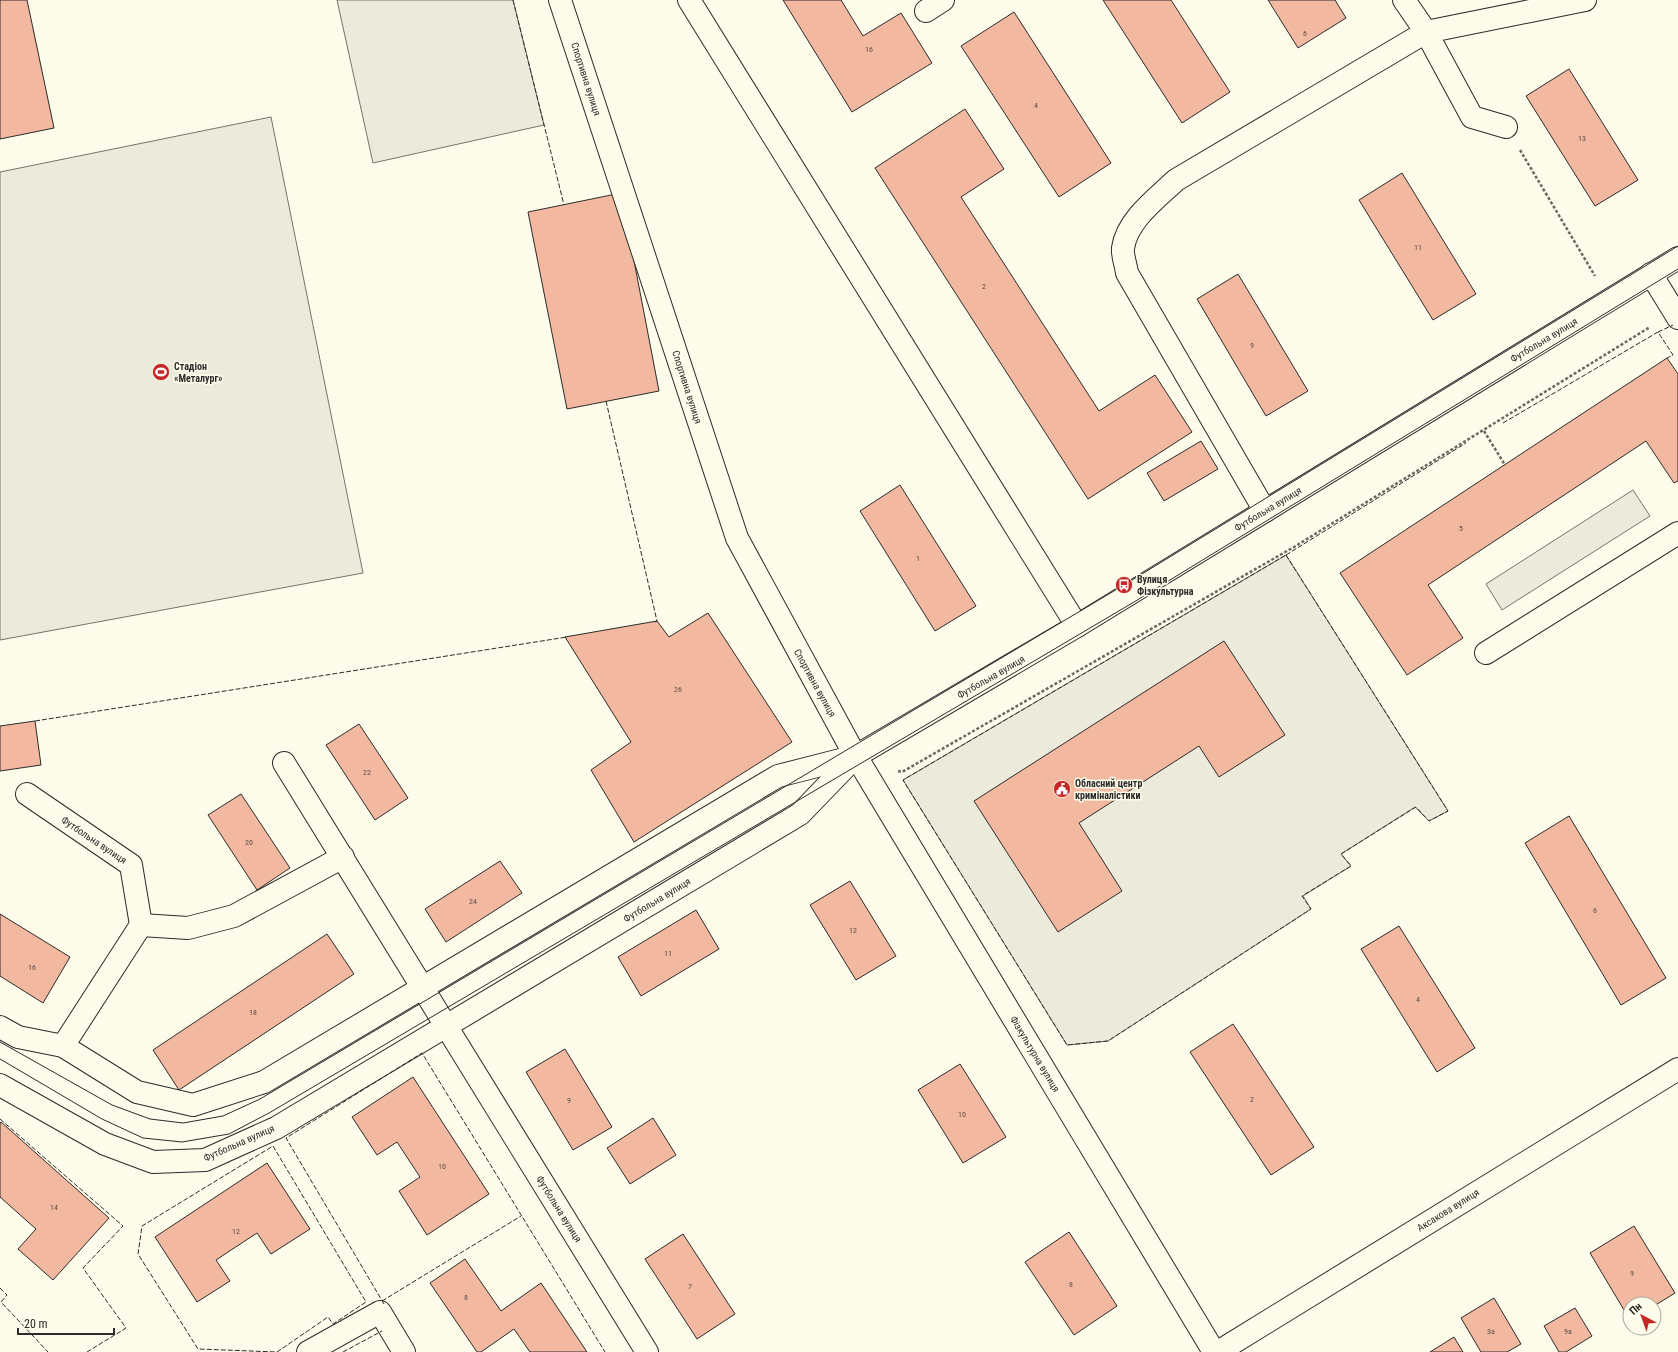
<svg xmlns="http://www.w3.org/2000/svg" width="1678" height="1352" font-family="'Roboto Condensed',sans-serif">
	<rect width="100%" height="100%" fill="#fdfbea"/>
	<g fill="#ecebdb" stroke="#74746e">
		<polygon points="337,0 513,0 544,125 373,163"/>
		<polygon points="271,117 363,573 0,640 0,172"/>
		<polygon points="1286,555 1448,811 1429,821 1415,807 1341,854 1351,866 1303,896 1311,909 1108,1041 1067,1045 903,780"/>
	</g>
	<polygon fill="#eceadb" stroke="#74746e" points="1633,490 1650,516 1502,610 1486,584"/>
	<g fill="#f2b8a0" stroke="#2b2b2b">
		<polygon points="0,0 27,0 54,128 0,139"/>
		<polygon points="783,0 841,0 863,36 901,13 932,63 852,112"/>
		<polygon points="1103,0 1171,0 1230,92 1182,123"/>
		<polygon points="1268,0 1335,0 1346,18 1298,48"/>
		<polygon points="1014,12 1111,163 1059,197 961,46"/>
		<polygon points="1569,69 1638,180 1595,206 1526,96"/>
		<polygon points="965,109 1004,169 961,197 1099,411 1155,375 1192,432 1088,499 875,168"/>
		<polygon points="1402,173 1476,294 1433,320 1359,200"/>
		<polygon points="621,193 659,391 567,409 528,212"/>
		<polygon points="1238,274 1308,391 1266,416 1197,299"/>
		<polygon points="1667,358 1678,374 1678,481 1674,483 1646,441 1428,585 1463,638 1407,675 1340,573"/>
		<polygon points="1201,441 1218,469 1164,501 1147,473"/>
		<polygon points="900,485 976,606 935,631 860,511"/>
		<polygon points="708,613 792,742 634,842 591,770 631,742 565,637 657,621 669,637"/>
		<polygon points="1224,641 1285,735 1219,777 1199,746 1079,823 1122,891 1058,932 974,801"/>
		<polygon points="35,721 41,765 0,771 0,726"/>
		<polygon points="359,724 408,798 375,820 326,745"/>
		<polygon points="241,794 290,868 257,890 208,815"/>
		<polygon points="1569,816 1666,978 1621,1005 1525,843"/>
		<polygon points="500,861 522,893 446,942 425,909"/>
		<polygon points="850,881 896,956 856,980 810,905"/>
		<polygon points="696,910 719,949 641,996 618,957"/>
		<polygon points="0,914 70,957 43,1003 0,976"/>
		<polygon points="1399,926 1475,1048 1437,1072 1361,949"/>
		<polygon points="327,934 354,974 179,1090 153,1050"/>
		<polygon points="1233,1024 1314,1147 1271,1175 1190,1052"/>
		<polygon points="565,1049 612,1127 573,1150 526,1072"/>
		<polygon points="960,1064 1006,1137 963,1163 918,1090"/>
		<polygon points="413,1077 489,1194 427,1235 399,1191 420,1177 397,1142 377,1155 352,1117"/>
		<polygon points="653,1118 676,1155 630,1184 607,1148"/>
		<polygon points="1,1122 109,1218 53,1280 18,1249 36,1229 0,1197 0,1123"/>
		<polygon points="267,1163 310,1229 271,1254 257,1233 216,1260 230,1281 197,1302 155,1237"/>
		<polygon points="1634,1226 1675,1293 1654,1306 1654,1304 1630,1304 1630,1320 1590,1253"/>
		<polygon points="1069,1232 1117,1306 1074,1335 1025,1262"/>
		<polygon points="683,1234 735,1314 697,1339 645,1259"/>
		<polygon points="465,1259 501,1311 541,1283 587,1352 530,1352 514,1329 481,1352 477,1352 430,1283"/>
		<polygon points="1494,1298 1521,1344 1507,1352 1481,1352 1461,1318"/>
		<polygon points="1575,1308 1592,1336 1566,1352 1559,1352 1544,1326"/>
		<polygon points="1454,1337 1463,1352 1430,1352"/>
	</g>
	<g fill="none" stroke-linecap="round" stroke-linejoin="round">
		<defs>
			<g id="minor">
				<polyline points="560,0 737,538 851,748 1214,1352"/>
				<polyline points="689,0 1077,626"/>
				<polyline points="1404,0 1426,32 1472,117 1506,127"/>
				<polyline points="926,11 943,0"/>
				<polyline points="1651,274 1678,318"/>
				<path d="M1265,511L1127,273C1126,265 1122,255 1123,248C1127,220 1157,198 1176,180L1426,32L1585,0"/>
				<polyline points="1486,653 1678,533"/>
				<polyline points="284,763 647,1352"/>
				<polyline points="27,794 131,865 141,925 63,1046"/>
				<polyline points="141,925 188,928 234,916 343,857"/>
				<polyline points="0,1027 18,1037 63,1046 137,1092 193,1105 264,1082 778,776 856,756"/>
				<polyline points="0,1085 105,1144 153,1162 205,1160 276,1128 800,814 856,756 1077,626 1678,258"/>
				<polyline points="308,1352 380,1312 404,1352"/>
				<polyline points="1218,1352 1678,1069"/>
			</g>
		</defs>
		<use href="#minor" stroke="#2b2b2b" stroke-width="24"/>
		<g stroke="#6a6964" stroke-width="2.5" stroke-dasharray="3 2" stroke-linecap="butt">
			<polyline points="1520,150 1595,276"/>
			<polyline points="1484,431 1505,465"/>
			<polyline points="898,771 902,772 1294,547 1650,327"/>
		</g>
		<use href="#minor" stroke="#fdfbea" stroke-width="22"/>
		<g stroke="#2b2b2b" stroke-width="1">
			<polyline points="0,1042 112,1105 150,1119 183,1123 223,1116 260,1099 1124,585 1678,246"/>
			<polyline points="0,1059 102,1119 143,1138 182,1142 229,1134 269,1113 1134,602 1678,269"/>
		</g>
		<g stroke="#2b2b2b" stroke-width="1" stroke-dasharray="5 2" stroke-linecap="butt">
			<polyline points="513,0 564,205"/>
			<polyline points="1658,332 1673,325"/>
			<polyline points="606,401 657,621 655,622"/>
			<polyline points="1503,423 1658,332 1673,355 1667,358"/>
			<polygon points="1286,555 1448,811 1429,821 1416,807 1341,854 1351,866 1302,896 1311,909 1108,1041 1067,1045 903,780"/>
			<polyline points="1286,555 1466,443"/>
			<polyline points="35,721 567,637"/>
			<polyline points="0,1119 123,1226 83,1268 126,1328 87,1352"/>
			<polygon points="273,1146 366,1302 333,1324 328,1317 277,1352 198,1349 138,1254 142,1226"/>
			<polyline points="0,1288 7,1295 1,1302 48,1352"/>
			<polyline points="382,1301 521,1216"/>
			<polyline points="384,1304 286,1138 422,1053 605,1352"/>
			<polyline points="343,1352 382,1331"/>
		</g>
	</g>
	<defs>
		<symbol id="stadium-disc" viewBox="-11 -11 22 22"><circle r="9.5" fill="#c62828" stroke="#fdfbea"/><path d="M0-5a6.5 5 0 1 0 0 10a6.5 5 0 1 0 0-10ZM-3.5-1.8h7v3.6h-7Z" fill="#fff"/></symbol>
		<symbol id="bus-disc" viewBox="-11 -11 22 22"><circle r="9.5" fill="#c62828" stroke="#fdfbea"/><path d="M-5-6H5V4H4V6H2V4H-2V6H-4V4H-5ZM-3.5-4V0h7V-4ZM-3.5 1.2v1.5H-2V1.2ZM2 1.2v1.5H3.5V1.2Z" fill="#fff"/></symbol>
		<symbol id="civic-disc" viewBox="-11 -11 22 22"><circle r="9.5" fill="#c62828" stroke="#fdfbea"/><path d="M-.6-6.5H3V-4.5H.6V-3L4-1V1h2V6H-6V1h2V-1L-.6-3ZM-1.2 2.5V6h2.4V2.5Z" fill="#fff"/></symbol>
	</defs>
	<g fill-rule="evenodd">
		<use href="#stadium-disc" x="151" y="362" width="20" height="20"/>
		<use href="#bus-disc" x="1114" y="575" width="20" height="20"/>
		<use href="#civic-disc" x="1052" y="779" width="20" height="20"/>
	</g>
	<g text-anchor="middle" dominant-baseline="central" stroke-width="3" stroke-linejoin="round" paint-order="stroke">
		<g font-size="8" fill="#5d4e48">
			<text x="1305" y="33">6</text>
			<text x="869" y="49">16</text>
			<text x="1036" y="105">4</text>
			<text x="1582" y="138">13</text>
			<text x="1418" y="247">11</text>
			<text x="984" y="286">2</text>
			<text x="1252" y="345">9</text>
			<text x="1461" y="528">5</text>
			<text x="918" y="558">1</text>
			<text x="678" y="689">26</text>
			<text x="367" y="772">22</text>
			<text x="249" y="842">20</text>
			<text x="473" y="901">24</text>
			<text x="1595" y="910">6</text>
			<text x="853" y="930">12</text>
			<text x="668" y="953">11</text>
			<text x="32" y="967">16</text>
			<text x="1418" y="999">4</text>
			<text x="253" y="1012">18</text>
			<text x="1252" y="1099">2</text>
			<text x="569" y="1100">9</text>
			<text x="962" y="1114">10</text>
			<text x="442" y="1166">10</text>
			<text x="54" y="1207">14</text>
			<text x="236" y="1231">12</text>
			<text x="1632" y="1273">9</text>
			<text x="1071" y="1284">8</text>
			<text x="690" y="1286">7</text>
			<text x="466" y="1297">8</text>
			<text x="1491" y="1331">3а</text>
			<text x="1568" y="1331">9а</text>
		</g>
		<g font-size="10" fill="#2b2b2b" stroke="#fdfbea">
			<text transform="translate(586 79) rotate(72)">Спортивна вулиця</text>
			<text transform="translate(1544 340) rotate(-31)">Футбольна вулиця</text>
			<text transform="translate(687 387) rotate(72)">Спортивна вулиця</text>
			<text transform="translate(1268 509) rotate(-31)">Футбольна вулиця</text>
			<text transform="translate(991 677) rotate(-30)">Футбольна вулиця</text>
			<text transform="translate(815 683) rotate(61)">Спортивна вулиця</text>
			<text transform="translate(94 840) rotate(34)">Футбольна вулиця</text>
			<text transform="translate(657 900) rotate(-31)">Футбольна вулиця</text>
			<text transform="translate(1035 1054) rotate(59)">Фізкультурна вулиця</text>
			<text transform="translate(239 1143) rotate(-24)">Футбольна вулиця</text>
			<text transform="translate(559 1209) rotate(58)">Футбольна вулиця</text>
			<text transform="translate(1448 1210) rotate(-32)">Аксакова вулиця</text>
		</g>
		<g font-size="10" font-weight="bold" fill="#2b2b2b" stroke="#fdfbea" text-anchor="start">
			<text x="174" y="366">Стадіон<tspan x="174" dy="12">«Металург»</tspan></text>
			<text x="1137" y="579">Вулиця<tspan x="1137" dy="12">Фізкультурна</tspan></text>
			<text x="1075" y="783">Обласний центр<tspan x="1075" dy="12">криміналістики</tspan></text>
		</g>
	</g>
	<g transform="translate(1642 1316) rotate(319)"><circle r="19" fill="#fdfbea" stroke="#a9a89e"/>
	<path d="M0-3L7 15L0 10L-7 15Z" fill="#c62828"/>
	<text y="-6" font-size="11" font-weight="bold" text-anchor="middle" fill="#2b2b2b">Пн</text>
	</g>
	<path d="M18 1328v6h96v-6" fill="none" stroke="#2b2b2b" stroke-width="2"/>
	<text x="24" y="1328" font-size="12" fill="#2b2b2b" stroke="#fdfbea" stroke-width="3" paint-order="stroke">20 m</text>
</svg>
